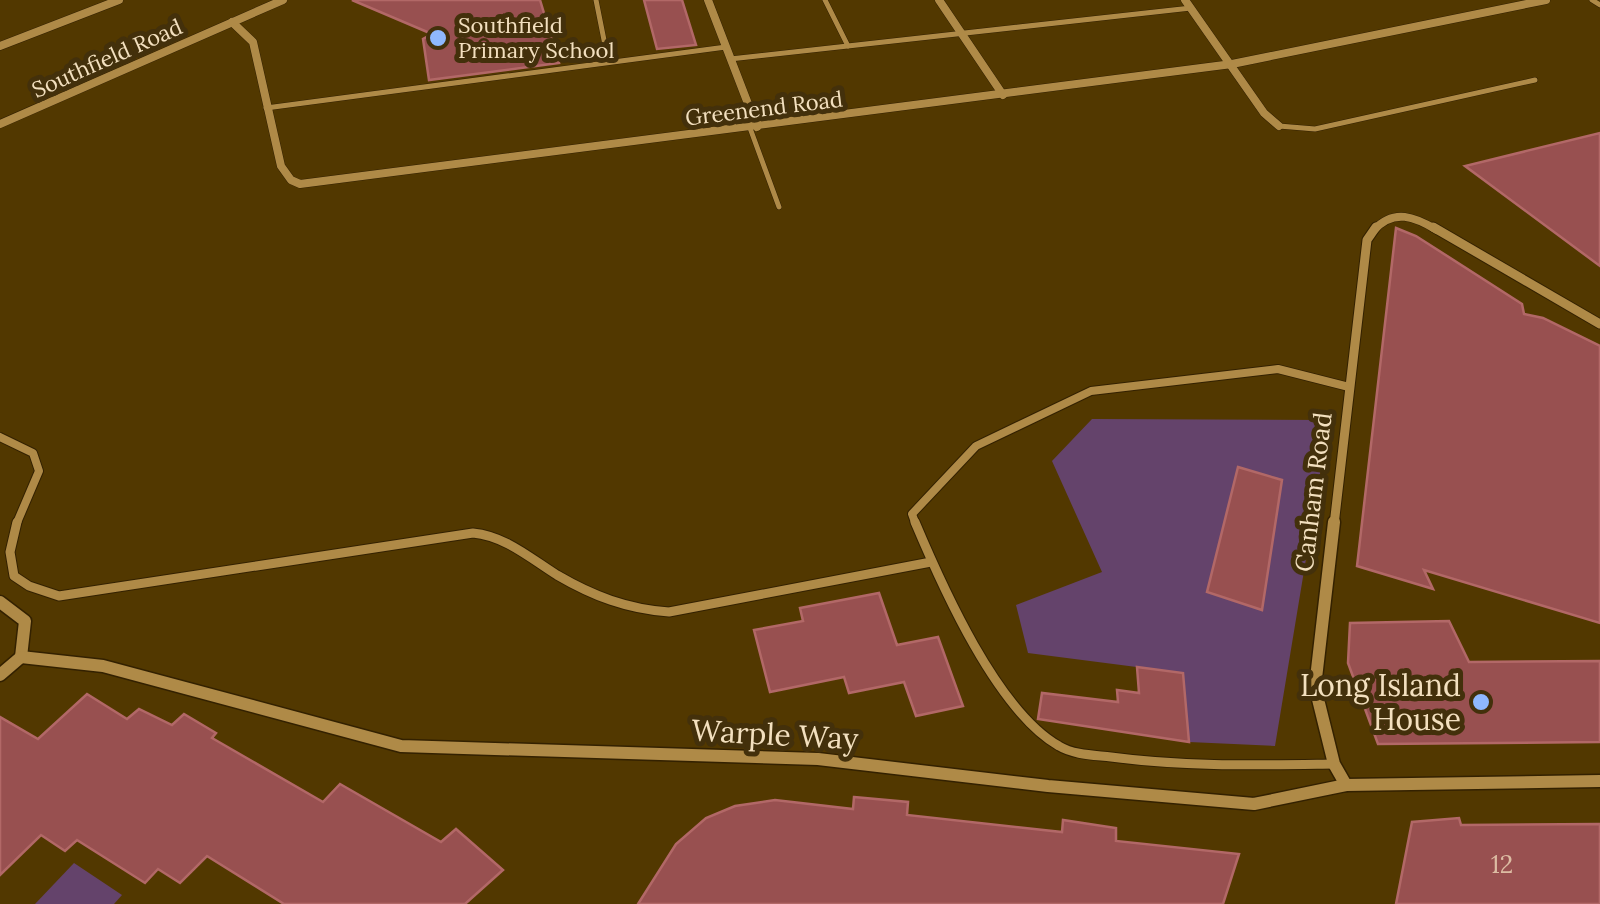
<svg xmlns="http://www.w3.org/2000/svg" width="1600" height="904" font-family="Lora,serif">
	<rect width="100%" height="100%" fill="#523800"/>
	<g fill="#64436b">
		<polygon points="1092,419 1329,420 1275,746 1189,742 1183,673 1028,653 1016,605 1102,572 1052,461"/>
		<polygon points="74,863 122,895 114,904 35,904"/>
	</g>
	<g fill="#985050" stroke="#b26867" stroke-width="2.5">
		<polygon points="352,0 540,0 559,63 429,80 423,39 432,34"/>
		<polygon points="644,0 682,0 696,45 657,49"/>
		<polygon points="1600,133 1600,266 1465,166"/>
		<polygon points="1396,228 1416,236 1522,304 1524,314 1543,318 1600,346 1600,623 1424,570 1433,589 1357,566"/>
		<polygon points="1238,467 1282,480 1262,610 1207,592"/>
		<polygon points="879,593 897,645 938,637 963,706 916,716 904,682 849,693 844,677 770,692 754,630 803,621 800,608"/>
		<polygon points="1449,621 1469,662 1600,661 1600,742 1378,744 1348,663 1350,623"/>
		<polygon points="1137,667 1183,673 1189,742 1038,719 1042,693 1118,702 1117,690 1139,693"/>
		<polygon points="87,694 127,719 139,709 172,725 184,714 216,733 212,738 323,802 340,784 441,842 456,829 503,870 465,904 284,904 207,856 180,883 158,869 145,883 77,840 65,851 41,835 0,875 0,717 38,739"/>
		<polygon points="854,797 908,802 907,815 1062,832 1063,820 1116,828 1116,841 1239,854 1223,904 638,904 676,844 706,818 735,806 775,800 853,809"/>
		<polygon points="1459,818 1461,825 1600,824 1600,904 1396,904 1412,822"/>
	</g>
	<g fill="none" stroke-linecap="round" stroke-linejoin="round">
		<defs>
			<g id="lane-far2">
				<polyline points="596,0 608,60"/>
				<polyline points="825,0 848,46"/>
				<polyline points="1592,0 1600,5"/>
				<polyline points="730,59 1191,8"/>
				<polyline points="266,108 726,47"/>
				<polyline points="1279,126 1315,129 1535,80"/>
				<polyline points="750,128 779,207"/>
			</g>
			<g id="lane-far1">
				<polyline points="0,437 33,453 39,471 16,525"/>
				<polyline points="916,525 912,514 976,446 1091,391 1278,369 1349,387"/>
			</g>
			<g id="lane">
				<path d="M17,522L10,552L14,576L29,586L59,596L473,533C505,536 530,558 557,575C593,596 627,609 669,612L931,562"/>
				<path d="M915,522C942,586 997,711 1059,746C1074,755 1094,755 1111,757C1185,767 1260,765 1334,764"/>
			</g>
			<g id="street-far2">
				<polyline points="708,0 757,127"/>
				<polyline points="939,0 1003,95"/>
				<polyline points="1185,0 1264,113 1279,126"/>
				<polyline points="232,22 253,42 281,166 291,180 300,184 1232,64 1546,0"/>
				<polyline points="0,46 119,0"/>
				<polyline points="0,124 283,0"/>
				<path d="M1374,230C1394,208 1415,217 1437,230"/>
			</g>
			<g id="street-far1">
				<polyline points="1433,227 1600,324"/>
				<polyline points="1334,525 1367,240 1376,227"/>
			</g>
			<g id="street">
				<polyline points="1334,522 1315,687 1334,764 1346,785"/>
				<polyline points="0,602 25,621 21,657"/>
				<polyline points="21,657 103,666 401,746 818,759 1048,786 1254,804 1346,785 1600,781"/>
				<polyline points="0,675 21,657"/>
			</g>
		</defs>
		<use href="#lane-far2" stroke="#332100" stroke-width="6"/>
		<use href="#lane-far1" stroke="#332100" stroke-width="10"/>
		<use href="#lane" stroke="#332100" stroke-width="11"/>
		<use href="#street-far2" stroke="#332100" stroke-width="9"/>
		<use href="#street-far1" stroke="#332100" stroke-width="11"/>
		<use href="#street" stroke="#332100" stroke-width="15"/>
		<use href="#lane-far2" stroke="#af8a47" stroke-width="5"/>
		<use href="#lane-far1" stroke="#af8a47" stroke-width="8"/>
		<use href="#lane" stroke="#af8a47" stroke-width="9"/>
		<use href="#street-far2" stroke="#af8a47" stroke-width="8"/>
		<use href="#street-far1" stroke="#af8a47" stroke-width="9"/>
		<use href="#street" stroke="#af8a47" stroke-width="12"/>
	</g>
	<g fill="#8fb8fd" stroke="#43300b" stroke-width="4">
		<circle cx="438" cy="38" r="10"/>
		<circle cx="1481" cy="702" r="10"/>
	</g>
	<g text-anchor="middle" dominant-baseline="central" stroke-width="10" stroke-linejoin="round" paint-order="stroke">
		<g font-size="22" fill="#f3e0bf" stroke="#43300b" text-anchor="start">
			<text x="458" y="25">Southfield<tspan x="458" dy="25">Primary School</tspan></text>
		</g>
		<g font-size="22" fill="#f3e0bf" stroke="#43300b">
			<text transform="translate(107 58) rotate(-24)">Southfield Road</text>
			<text transform="translate(764 108) rotate(-7)">Greenend Road</text>
		</g>
		<g font-size="25" fill="#f3e0bf" stroke="#43300b">
			<text transform="translate(1313 492) rotate(-83)">Canham Road</text>
		</g>
		<g font-size="25" fill="#dcbca3">
			<text x="1502" y="864">12</text>
		</g>
		<g font-size="30" fill="#f3e0bf" stroke="#43300b" text-anchor="end">
			<text x="1461" y="685">Long Island<tspan x="1461" dy="34">House</tspan></text>
		</g>
		<g font-size="30" fill="#f3e0bf" stroke="#43300b">
			<text transform="translate(775 734) rotate(3)">Warple Way</text>
		</g>
	</g>
</svg>
